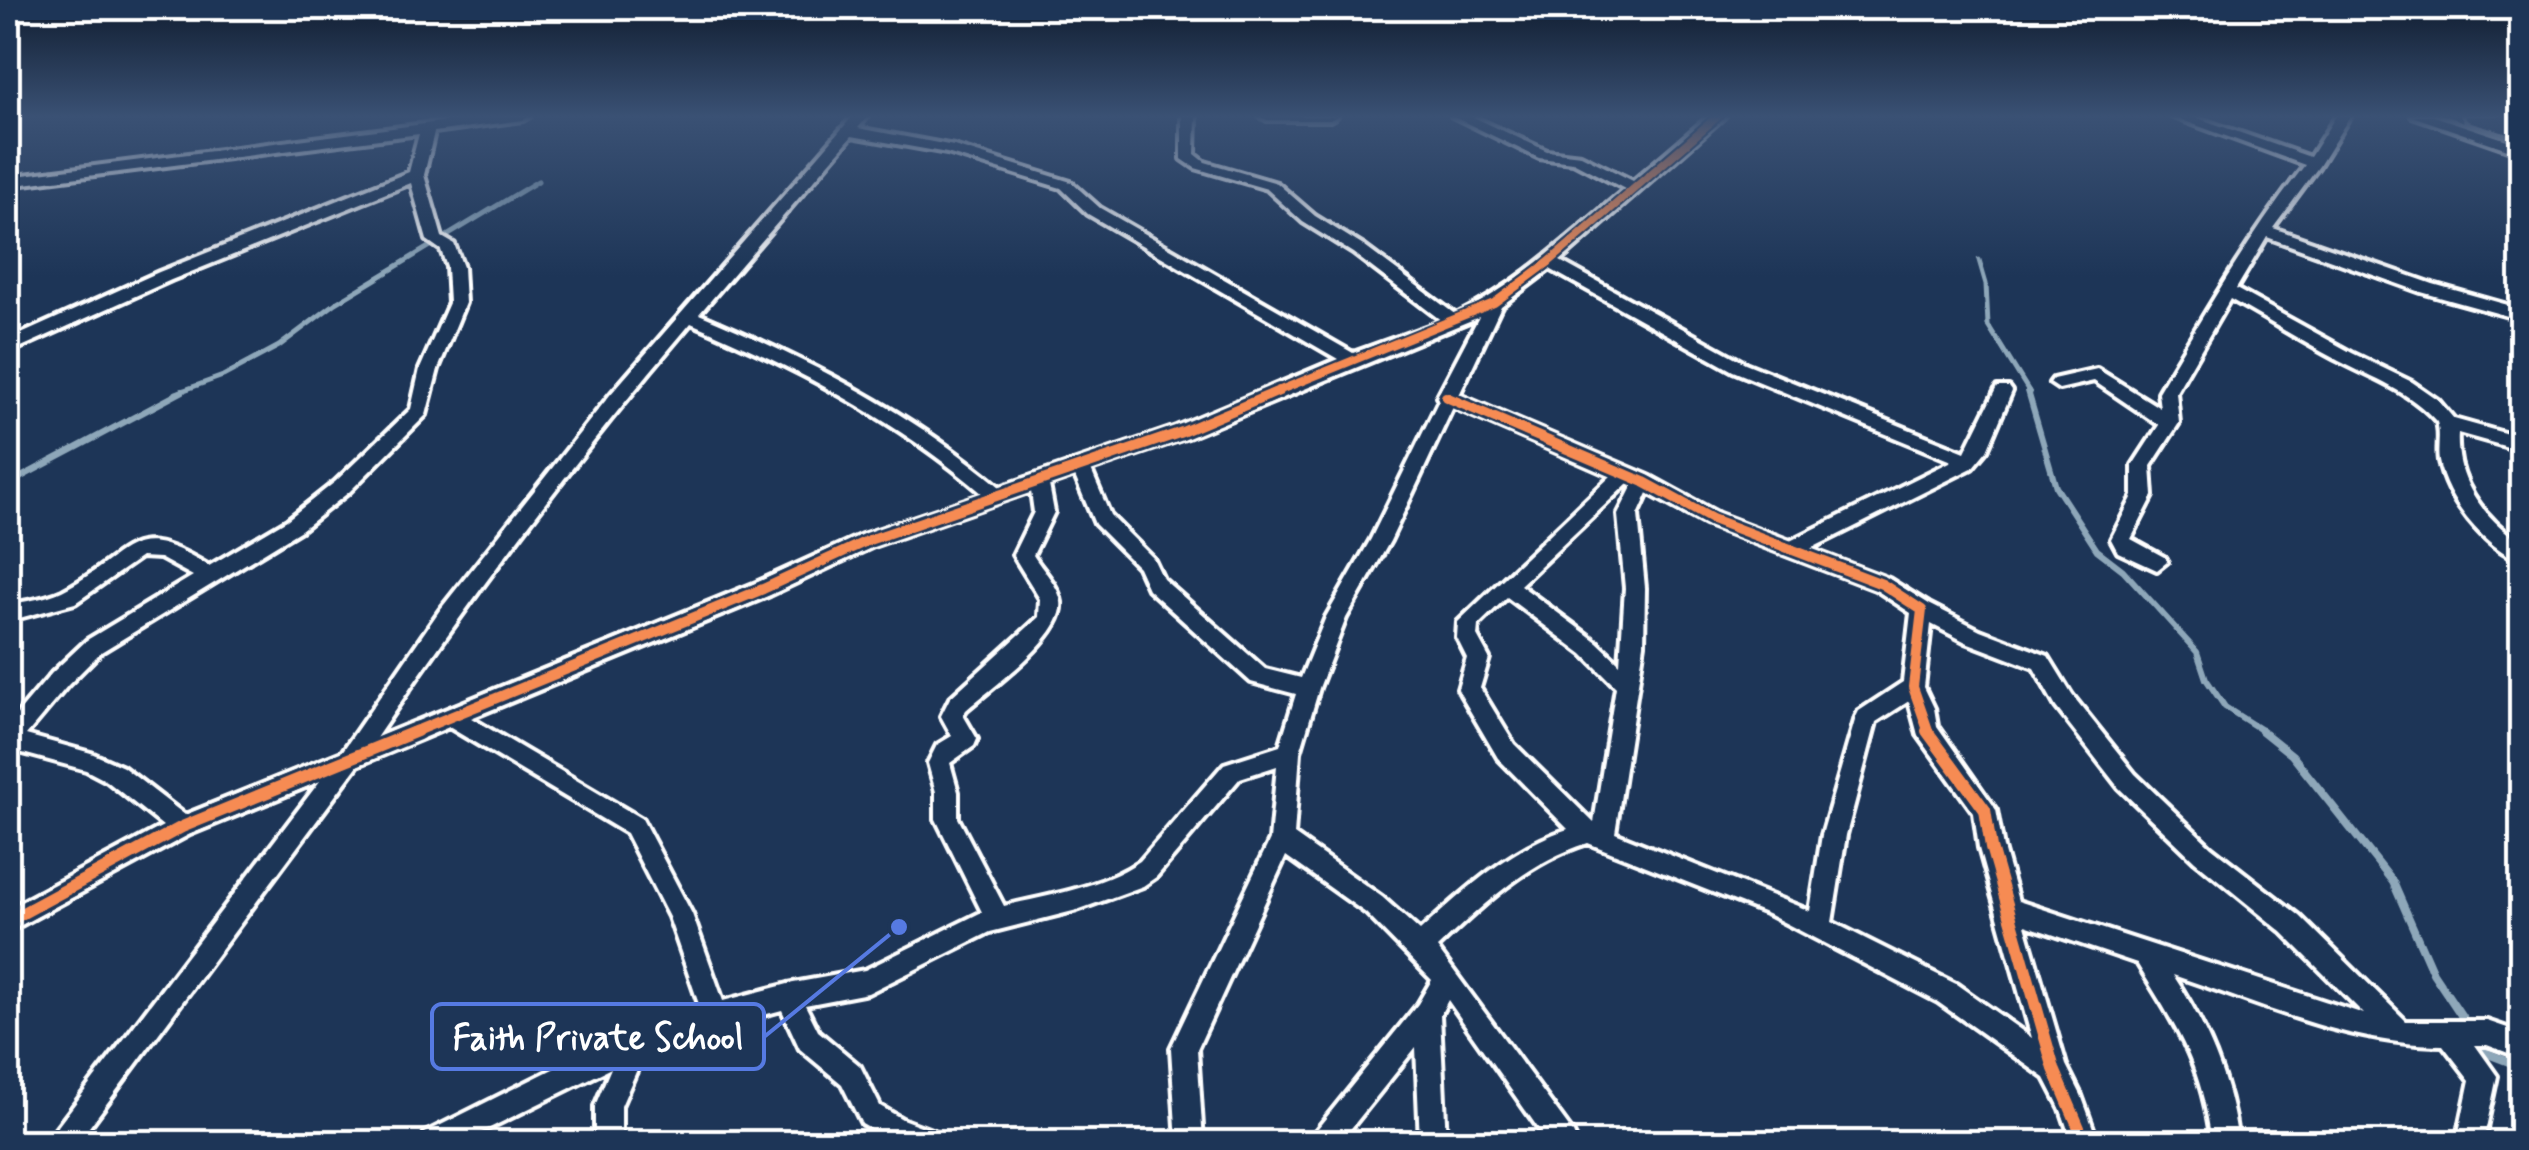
<svg xmlns="http://www.w3.org/2000/svg" width="2529" height="1150" font-family="Mynerve,sans-serif">
	<rect width="100%" height="100%" fill="#1d3557"/>
	<filter id="ink" filterUnits="userSpaceOnUse"><feTurbulence type="fractalNoise" baseFrequency=".01" numOctaves="2"/><feDisplacementMap in="SourceGraphic" scale="20" xChannelSelector="R" yChannelSelector="G"/><feConvolveMatrix kernelMatrix="1 2 1 2 8 2 1 2 1" color-interpolation-filters="sRGB"/></filter>
	<g filter="url(#ink)">
		<g fill="none" stroke-linecap="round" stroke-linejoin="round">
			<g stroke="#8ea7b9" stroke-width="5">
				<polyline points="1979,260 1986,284 1988,325 2030,393"/>
				<polyline points="176,393 223,376 279,346 336,303 538,181"/>
			</g>
			<g stroke="#8ea7b9" stroke-width="6">
				<polyline points="2028,391 2056,487 2097,550 2123,570 2197,652 2206,679 2225,707 2266,733"/>
				<polyline points="8,484 183,391"/>
			</g>
			<g stroke="#8ea7b9" stroke-width="8">
				<polyline points="2262,731 2292,755 2393,882 2433,973 2467,1024"/>
				<polyline points="2473,1042 2488,1054 2522,1067"/>
			</g>
			<defs>
				<g id="street">
					<path d="M487,116H530L523,120L434,132L424,175L442,237L454,244L463,267L465,303L438,369L426,415L349,492L301,530L101,652L68,685L26,735L91,753L123,767L185,815L342,752L440,610L610,395L853,116H868L858,128L954,146L1071,182L1100,208L1353,353L1442,321L1353,253L1303,222L1267,189L1195,168L1182,159V116H1196L1195,154L1205,162L1277,183L1315,216L1365,247L1456,315C1520,284 1571,234 1625,189L1573,162L1539,158L1452,116H1471L1547,151L1581,155L1633,181L1709,116H1725L1560,261L1745,363L1965,452L1997,387H2009L2012,391L1987,450L1972,468L1810,549L1889,579L1929,604L1980,630L2048,656L2072,695L2135,774L2211,847L2300,916L2406,1021H2487L2522,1033V1058L2487,1045H2475L2497,1076L2483,1142H2457L2470,1080L2443,1045C2349,1045 2261,1004 2173,975C2207,1027 2230,1080 2238,1142H2212C2201,1061 2178,1030 2137,963L2025,925L2066,1065L2081,1095L2098,1142H2072L2061,1109L2045,1078L1938,1002L1768,914L1588,843C1527,862 1482,905 1437,948L1573,1133L1577,1142H1548L1448,1000L1440,1015L1446,1142H1420L1416,1047L1340,1142H1310L1314,1133L1418,1004L1432,980L1366,913L1286,856L1197,1049L1203,1142H1177L1171,1048L1270,840L1277,766L1240,778L1156,877L1143,886L1077,910L990,932L868,993L805,1005L818,1031L860,1066L880,1106L902,1119L939,1133L943,1142H893L862,1124L842,1084L800,1049L782,1010L662,1042L645,1051L621,1106V1142H595V1106L611,1068L461,1142H421L425,1133L627,1032L658,1019L700,1007L669,917L626,833L449,727L358,765L78,1142H49L53,1133L320,781L190,834L8,932V909L163,826L107,781L86,770L8,749V725L52,673L87,640L193,576L160,558L141,557L75,603L8,621V605C25,601 45,599 62,591C130,557 126,515 209,566L287,520L335,482L411,409L420,369L449,303L447,267L441,250L427,240L411,183L171,280L8,353V340L159,272L409,172L419,134L8,186V177ZM852,136L947,153L1061,188L1088,214L1338,359L1176,427L1000,487C910,411 808,360 699,314ZM1550,269L1733,371L1952,461L1790,541L1719,514L1651,477L1459,395L1501,306ZM1479,317L1437,397L1439,400L1371,539L1326,617L1301,678L1265,669L1163,579L1153,558L1110,515L1091,470L1188,437ZM691,323C796,368 896,419 983,494L862,535L756,583L376,738C473,594 578,455 691,323ZM1453,407L1611,476L1458,622L1457,638L1467,658L1458,689L1461,695L1498,758L1568,829C1510,848 1465,890 1420,931L1382,897L1294,835L1300,752L1319,688L1346,618L1390,541ZM1075,476L1095,524L1138,567L1148,589L1251,682L1296,694L1280,746L1224,764L1140,861C1101,888 1049,895 1004,906L958,818V792L950,763L974,746L977,739L963,715L966,710C990,689 1066,635 1061,602C1058,584 1042,570 1033,555L1054,512L1049,485ZM1628,483L1633,485L1618,515L1625,588L1620,664L1597,642L1520,585ZM1031,491L1034,512L1013,555L1040,599L1039,617L950,698L941,716L952,736L937,745L928,763L936,792V819L982,912L865,970L788,984L723,1001L692,914L642,819L471,718L770,595L876,545ZM1648,493L1705,524L1875,589L1911,613L1903,682L1859,711L1856,717L1822,835L1810,911L1615,833L1644,644L1645,588L1638,515ZM1507,597L1583,654L1616,687L1594,823L1514,744L1480,688L1489,658L1477,636L1478,625ZM1931,624L1966,642L2034,668L2056,707L2119,788L2195,861L2282,932L2364,1014L2018,901L2003,848L1996,810L1937,726L1934,708L1924,687ZM1909,701L1918,735L1974,813L1979,848L2032,1038L1956,984L1832,922L1846,835L1876,722Z"/>
					<polygon points="1260,116 1337,116 1330,120 1267,120"/>
					<path d="M2171,116H2192L2310,157L2336,116H2350L2319,166L2273,228L2433,284L2522,309V320L2421,292L2267,237L2236,289L2352,353L2412,382L2438,400L2454,419L2522,438V451L2458,433C2455,481 2483,517 2522,544V561C2484,548 2446,499 2439,461C2437,448 2441,435 2437,422C2410,391 2374,379 2339,361C2302,342 2267,319 2230,299L2176,392L2179,423L2151,466L2153,496L2131,539L2164,557L2167,562L2157,570L2118,552L2111,539L2133,496V465L2159,425L2094,381L2059,389L2050,383L2053,379L2097,369L2160,408L2158,392C2205,313 2248,238 2305,165Z"/>
					<polygon points="2412,116 2434,116 2522,145 2522,154"/>
				</g>
				<polygon id="highway" points="2464,116 2505,116 2522,121 2522,137 2468,121"/>
			</defs>
			<use href="#street" stroke="#fff" stroke-width="8"/>
			<use href="#highway" stroke="#fff" stroke-width="7"/>
			<use href="#street" fill="#1d3557" fill-rule="evenodd"/>
			<use href="#highway" fill="#1d3557" fill-rule="evenodd"/>
			<defs>
				<polyline id="cycleway-far2" points="1273,393 1494,303 1549,262 1718,116"/>
				<g id="cycleway-far1">
					<polyline points="1446,397 1644,482 1712,519 1882,584 1922,610 1913,687 1929,733"/>
					<polyline points="411,733 763,589 869,540 1182,432 1279,391"/>
				</g>
				<g id="cycleway">
					<polyline points="1927,731 1985,810 1991,848 2054,1069 2085,1142"/>
					<polyline points="8,921 182,827 417,731"/>
				</g>
			</defs>
			<use href="#cycleway-far2" stroke="#1d3557" stroke-width="12"/>
			<use href="#cycleway-far1" stroke="#1d3557" stroke-width="16"/>
			<use href="#cycleway" stroke="#1d3557" stroke-width="19"/>
			<use href="#cycleway-far2" stroke="#f68b52" stroke-width="8"/>
			<use href="#cycleway-far1" stroke="#f68b52" stroke-width="10"/>
			<use href="#cycleway" stroke="#f68b52" stroke-width="12"/>
		</g>
	</g>
	<linearGradient id="sky" x2="0" y2="1"><stop stop-color="#101d30"/><stop offset="0.42" stop-color="#3a5174"/><stop offset="1" stop-color="#3a5174" stop-opacity="0"/></linearGradient>
	<rect width="2529" height="277" fill="url(#sky)"/>
	<path fill="none" stroke="#567ae2" stroke-width="4" d="M899 927L764 1037"/>
	<circle fill="#567ae2" stroke="#1d3557" stroke-width="4" cx="899" cy="927" r="10"/>
	<rect fill="#1d3557" stroke="#567ae2" stroke-width="4" x="432" y="1004" width="332" height="65" rx="10"/>
	<g font-size="35" text-anchor="middle" font-weight="bold" fill="#fff">
		<text x="598" y="1049">Faith Private School</text>
	</g>
	<rect width="2529" height="1150" fill="none" stroke="#1d3557" stroke-width="40"/>
	<rect x="20" y="20" width="2489" height="1110" fill="none" stroke="#fff" stroke-width="4" filter="url(#ink)"/>
</svg>
